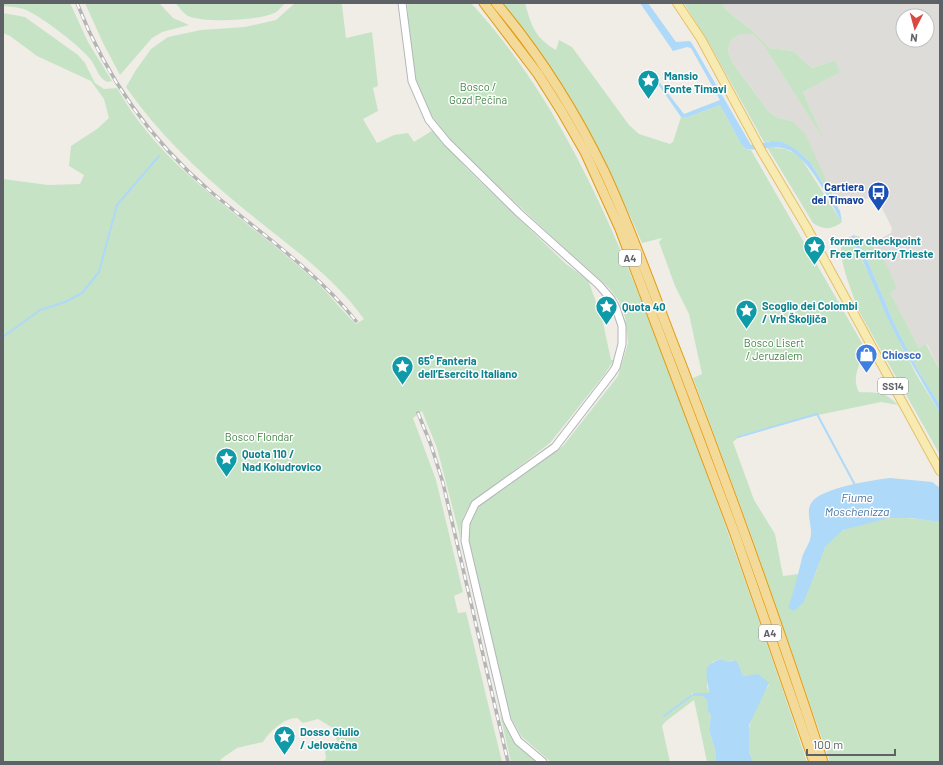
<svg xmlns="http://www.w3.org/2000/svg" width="943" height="765" font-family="Barlow,sans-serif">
	<rect width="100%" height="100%" fill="#efede6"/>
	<path fill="#dedcd8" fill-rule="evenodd" d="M722,3H940V371L927,344L919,348L889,292L897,288L881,257L872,243L891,233L892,228L875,194L854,205L849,195L836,201L828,183L792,121L778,118L768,111L732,62L728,51L731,40L740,34H753L764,46L821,134L803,92L839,72L835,60L812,68L793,51L769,48L753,31L726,10ZM903,16H927V40H903Z"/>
	<g fill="#c6e4c5">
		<path d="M3,3H70L88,42L112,81L107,82C98,77 97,69 91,60C80,46 47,21 30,12C22,7 12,7 3,6Z"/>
		<polygon points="85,3 159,3 173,18 189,25 162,32 152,38 120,75 103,43"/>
		<path d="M175,3H285C282,6 279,10 276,12C261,21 203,23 188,16C183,13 179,7 175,3Z"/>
		<path d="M295,3H340L342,5L346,38L372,32L378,86L373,88L378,111L363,119L377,143L394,135L408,133L414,142L433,130L466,168L566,264L588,280L602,318L611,360H614L604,375L550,443L473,502C463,513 459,526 461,540L437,448L422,411L413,418L436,480L463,592L454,596L458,613L466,612L502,762H321L326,759L325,750L337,741L333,728L318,719L303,723L297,718C284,718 270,731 263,742L237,748L221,759L220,762H3V179L48,185L80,184L84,175L69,166L71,146L97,129L109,118L104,99L91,81L37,56L10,36L3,33V13L25,17L78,55L85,63L95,83L104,89L117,88C162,169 243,216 310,276C327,291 340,309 356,324L364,319C331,273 282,241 239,205C197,170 157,132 126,87L136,70L151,49L168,37L201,30L245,27L276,20Z"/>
		<path d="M407,3H471C572,113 625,256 677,394C723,516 766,639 807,762H753C740,739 754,704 769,685L754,675L743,676L738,663L733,660L729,662L721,659L712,662L707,686L709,693H692L691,696H702L707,700L709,713L711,716L709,730L715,750L716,762H707L694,700L665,722L662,726L670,762H551L521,736L509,714L470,549C467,531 468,518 481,504L563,446L618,376L628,343L625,317L619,301L609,288C570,253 531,218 493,181C465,154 435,130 420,93C409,65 409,32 407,3Z"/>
		<path d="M502,3H525C531,25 535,38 556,50L559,40L572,47L629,125L639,134L670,144L673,142L681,117H688L720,105L741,144L746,149L751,150L866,350C860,363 851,378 859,392C879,393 884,391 898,405L881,402L818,415L741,435L733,442L754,500L775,534L783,576L799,574L794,590C800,586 810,582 814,576C820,567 819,554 826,545C849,514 906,515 940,522V762H830L748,526L693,378L702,374L689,314L675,286L659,242L662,238L642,243C614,178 583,115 543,56C531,38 516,21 502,3Z"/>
		<polygon points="684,3 722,3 726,10 753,31 769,48 793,51 812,68 835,60 840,72 803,92 823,138 764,46 753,34 740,34 731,40 728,51 732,62 768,111 778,118 792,121 805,133 840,211 842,214 810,162 797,150 773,141 764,142 710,45"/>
		<path d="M767,147L785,149L799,155L842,222C832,230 823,230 813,223Z"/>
		<path d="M854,235C879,241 887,267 897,288L890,293L919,348L926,344L940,371V405L918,370L895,325L868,262Z"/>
		<path d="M850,237L870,276L892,326L916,374L940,413V455L860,313C854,299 840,263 841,249C842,243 846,240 850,237Z"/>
		<path d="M500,714C510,736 518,747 537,762H511Z"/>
	</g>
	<g fill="#aed9f8">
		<path d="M640,3H648L676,42L690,41L693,45L751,145L772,141L782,142L797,150L810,162L840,211L842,222C830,202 808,155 786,149C772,145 759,151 746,149L741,144L720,105L688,117H681L656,81L660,83L684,114L720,100L691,48L687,47L673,51Z"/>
		<path d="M854,235L868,262L895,325L918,370L940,405V413C924,384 906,356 891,325C877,296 867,265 850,237Z"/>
		<path d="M890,478L932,482L940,488V522L912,518H889L843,530L825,547L817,569L803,603L794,611L788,608C794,591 798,575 802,558C804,550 810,544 811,535C812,524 805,511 812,502C821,488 873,480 890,478Z"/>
		<path d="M721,659L729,662L735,660L738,663L743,676L758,674L769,683L749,725V752L753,762H716L715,750L709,730L711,716L708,711L707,700L702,696H691L693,693H709C708,676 699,666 721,659Z"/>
	</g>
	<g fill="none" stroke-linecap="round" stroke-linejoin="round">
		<g stroke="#aed9f8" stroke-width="2">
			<polyline points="3,337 40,310 65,302 82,293 99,272 117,205 159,156"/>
			<polyline points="738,437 817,414 855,485"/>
			<polyline points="664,716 691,696"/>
		</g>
		<defs>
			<polyline id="secondary" points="402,3 412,81 429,120 447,142 519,213 599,285 611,299 616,308 622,326 622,344 616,367 612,373 555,447 475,504 466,523 465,541 507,720 518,741 543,762"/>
			<polyline id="primary" points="677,3 701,39 762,152 807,228 940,471"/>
			<g id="highway">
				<polyline points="484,3 538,74 562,112 585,152 620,229 735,534 814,762"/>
				<path d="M496,3C539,54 575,111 604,171C633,233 655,298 680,361C731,493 779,627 823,762"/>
			</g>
		</defs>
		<use href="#secondary" stroke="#b3b5ba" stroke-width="9"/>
		<use href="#primary" stroke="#e5bf69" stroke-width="10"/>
		<use href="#highway" stroke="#e19c14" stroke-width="11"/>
		<use href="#secondary" stroke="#fff" stroke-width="7"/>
		<use href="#primary" stroke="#f8ebb2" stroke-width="8"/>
		<use href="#highway" stroke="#f4da98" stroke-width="9"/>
		<defs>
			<g id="rail">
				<path d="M77,3C106,77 149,139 210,191C260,233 315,270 356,321"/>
				<polyline points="418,413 431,445 443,483 508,762"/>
			</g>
		</defs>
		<use href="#rail" stroke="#b4b5b5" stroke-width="3.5"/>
		<use href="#rail" stroke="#fff" stroke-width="2" stroke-dasharray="6" stroke-linecap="butt"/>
	</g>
	<defs>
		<symbol id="sight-pin" viewBox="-11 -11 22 30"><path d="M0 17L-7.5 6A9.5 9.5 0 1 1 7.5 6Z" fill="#0f9aa8" stroke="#fff"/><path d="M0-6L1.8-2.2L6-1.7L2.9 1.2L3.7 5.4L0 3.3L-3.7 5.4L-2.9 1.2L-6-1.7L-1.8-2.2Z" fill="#fff"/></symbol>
		<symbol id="bus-pin" viewBox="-11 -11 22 30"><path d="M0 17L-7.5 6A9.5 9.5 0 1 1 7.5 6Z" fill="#1a4fb4" stroke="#fff"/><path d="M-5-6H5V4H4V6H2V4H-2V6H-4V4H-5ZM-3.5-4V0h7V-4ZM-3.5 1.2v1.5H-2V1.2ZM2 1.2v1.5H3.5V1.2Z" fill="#fff"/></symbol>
		<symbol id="shop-pin" viewBox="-11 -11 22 30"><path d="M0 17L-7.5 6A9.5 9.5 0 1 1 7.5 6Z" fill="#3f7fe0" stroke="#fff"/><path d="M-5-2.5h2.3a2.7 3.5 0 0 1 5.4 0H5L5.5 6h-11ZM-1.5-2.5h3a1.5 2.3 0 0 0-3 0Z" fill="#fff"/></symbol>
	</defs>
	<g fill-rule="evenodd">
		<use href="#sight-pin" x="636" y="68" width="25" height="34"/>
		<use href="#bus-pin" x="866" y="180" width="25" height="34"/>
		<use href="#sight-pin" x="802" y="234" width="25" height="34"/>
		<use href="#sight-pin" x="594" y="294" width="25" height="34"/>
		<use href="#sight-pin" x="734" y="298" width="25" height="34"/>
		<use href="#shop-pin" x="854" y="342" width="25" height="34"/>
		<use href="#sight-pin" x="390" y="354" width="25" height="34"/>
		<use href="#sight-pin" x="214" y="446" width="25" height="34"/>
		<use href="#sight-pin" x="272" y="724" width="25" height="34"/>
	</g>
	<g text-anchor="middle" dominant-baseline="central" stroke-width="3" stroke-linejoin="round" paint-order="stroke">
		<g fill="#fff" stroke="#8e9093" stroke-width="1">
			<rect x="619" y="250" width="22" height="16" rx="3"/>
			<rect x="878" y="378" width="30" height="16" rx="3"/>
			<rect x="759" y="625" width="22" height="16" rx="3"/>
		</g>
		<g font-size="10" font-weight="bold" fill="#5e6165">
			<text x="630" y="258">A4</text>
			<text x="893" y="386">SS14</text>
			<text x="770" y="633">A4</text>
		</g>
		<g font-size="11" font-weight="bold" fill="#0d838f" stroke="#fff" text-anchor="start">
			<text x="664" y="75">Mansio<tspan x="664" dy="13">Fonte Timavi</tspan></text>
			<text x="830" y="240">former checkpoint<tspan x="830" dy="13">Free Territory Trieste</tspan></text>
			<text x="762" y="305">Scoglio dei Colombi<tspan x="762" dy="13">/ Vrh Školjiča</tspan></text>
			<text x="622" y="306">Quota 40</text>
			<text x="418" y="360">65° Fanteria<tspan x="418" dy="13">dell’Esercito Italiano</tspan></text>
			<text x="242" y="453">Quota 110 /<tspan x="242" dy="13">Nad Koludrovico</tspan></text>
			<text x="300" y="731">Dosso Giulio<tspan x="300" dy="13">/ Jelovačna</tspan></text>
		</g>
		<g font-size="11" fill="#3e8440" stroke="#fff">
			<text x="478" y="86">Bosco /<tspan x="478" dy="13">Gozd Pečina</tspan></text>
			<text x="774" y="342">Bosco Lisert<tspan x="774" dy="13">/ Jeruzalem</tspan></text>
			<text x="259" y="436">Bosco Flondar</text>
		</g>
		<g font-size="11" font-weight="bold" fill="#164399" stroke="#fff" text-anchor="end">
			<text x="864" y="186">Cartiera<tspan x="864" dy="13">del Timavo</tspan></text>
		</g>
		<g font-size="11" font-weight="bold" fill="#366cbe" stroke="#fff" text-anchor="start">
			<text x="882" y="354">Chiosco</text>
		</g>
		<g font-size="12" font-style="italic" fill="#4875a1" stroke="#fff">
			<text x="857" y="497">Fiume<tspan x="857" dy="14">Moschenizza</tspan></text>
		</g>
	</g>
	<rect width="943" height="765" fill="none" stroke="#5e6165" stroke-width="8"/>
	<g transform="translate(915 28) rotate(186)"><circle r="19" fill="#ffffff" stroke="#bfc0c1"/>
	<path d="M0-3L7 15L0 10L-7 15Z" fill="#da4941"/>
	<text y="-6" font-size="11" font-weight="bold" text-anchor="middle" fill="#5e6165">N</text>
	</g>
	<path d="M807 749v6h88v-6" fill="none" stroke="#5e6165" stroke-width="2"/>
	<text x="813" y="749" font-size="12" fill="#5e6165" stroke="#ffffff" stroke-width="3" paint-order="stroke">100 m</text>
</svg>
